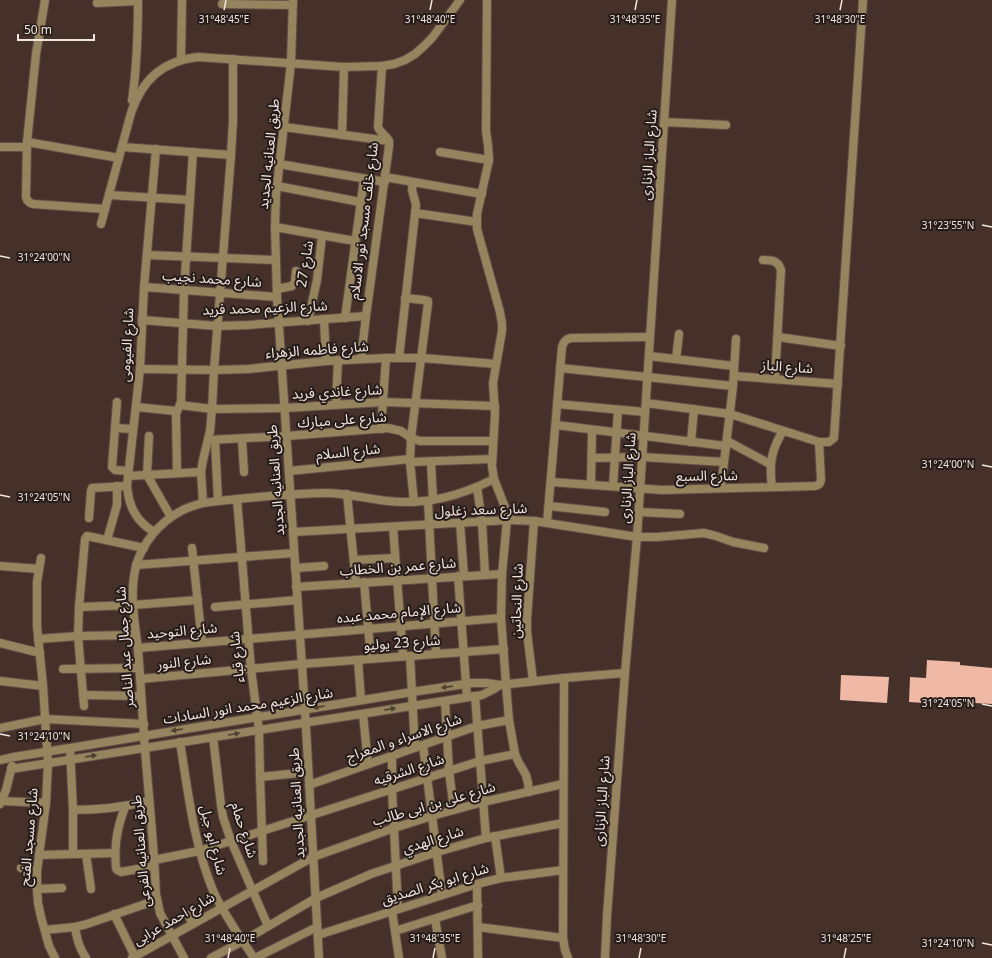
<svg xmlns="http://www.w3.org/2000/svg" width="992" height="958" font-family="Georgia,'Noto Sans Arabic',serif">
	<rect width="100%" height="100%" fill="#45312a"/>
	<g fill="#efb9a5">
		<polygon points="927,660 960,662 960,665 992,668 992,704 957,702 956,705 909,702 910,677 926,678"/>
		<polygon points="841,675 889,677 887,703 840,700"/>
	</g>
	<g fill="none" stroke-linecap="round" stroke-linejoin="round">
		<defs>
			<g id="minor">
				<path d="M45,0L36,54L27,142L26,197C27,201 29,203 33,204L105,209"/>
				<polyline points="487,0 486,131 488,145 489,160 477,214 477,229 500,312 502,324 502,331 493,383 495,414 492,466 494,479 510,520"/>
				<polyline points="97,3 138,1"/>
				<polyline points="222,4 293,5"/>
				<polyline points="181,60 182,0"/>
				<path d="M132,100C137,67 138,34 138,0"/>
				<polyline points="664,122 726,125"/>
				<polyline points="284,127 389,141"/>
				<polyline points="342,135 344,67"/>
				<polyline points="27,142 119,158"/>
				<polyline points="0,147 27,147"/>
				<polyline points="122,147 231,155"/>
				<polyline points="440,152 489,160"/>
				<polyline points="279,164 385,182"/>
				<polyline points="385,177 482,194"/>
				<polyline points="277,186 360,202"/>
				<polyline points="109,195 190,200"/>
				<polyline points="415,213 477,222"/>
				<path d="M101,224L131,113C142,80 162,61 198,57L344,67L382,66L394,64L405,60L415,54L424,46L432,38L460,0"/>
				<polyline points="275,227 355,241"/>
				<polyline points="147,255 276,260"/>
				<path d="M763,260C771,260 778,260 781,270L775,379"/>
				<polyline points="144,287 277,297"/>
				<polyline points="277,289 292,286 295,282 296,271"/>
				<polyline points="405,298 424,300 428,301 428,303 411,438 410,462 414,502"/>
				<polyline points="345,318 364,179"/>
				<polyline points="324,319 326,361"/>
				<polyline points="142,320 217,326 248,325 366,316"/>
				<polyline points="308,321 317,280 322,236"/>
				<polyline points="778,337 841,346"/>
				<polyline points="649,356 734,366"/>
				<polyline points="399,358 416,205 412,190 413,182"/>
				<path d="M361,359L366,316L389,146C390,136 381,135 378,127L382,66"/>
				<polyline points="676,359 679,334"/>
				<polyline points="560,368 733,386"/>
				<polyline points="140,369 214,370 248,369 326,361 386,358 422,358 496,364"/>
				<polyline points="734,376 838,384"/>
				<polyline points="117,402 112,467 115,470 128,471"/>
				<polyline points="646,403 730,414 819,442 829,442 834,438 863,0"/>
				<polyline points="557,404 645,412"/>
				<polyline points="180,405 212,409 285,408 383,402 495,406"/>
				<polyline points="336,405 338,360"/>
				<polyline points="136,407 176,411"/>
				<polyline points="556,425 726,446"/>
				<polyline points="115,428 133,429"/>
				<polyline points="381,429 386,358"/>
				<polyline points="149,436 147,475 171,517"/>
				<polyline points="242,439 244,472"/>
				<polyline points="208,440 287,436 388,428 401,431 411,438 420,441 493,441"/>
				<polyline points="215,440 218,501"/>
				<polyline points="727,441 770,464"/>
				<polyline points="691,442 694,409"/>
				<polyline points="592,458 642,457 724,462"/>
				<polyline points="410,462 492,459"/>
				<polyline points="431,462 433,500"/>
				<polyline points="289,471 410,459"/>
				<polyline points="177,473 176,414 181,402 184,290 193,152"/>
				<polyline points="128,476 201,472"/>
				<path d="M551,482L662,490L815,486C819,485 820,484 821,480L819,442"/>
				<polyline points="591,484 592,430"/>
				<polyline points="613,486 618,410"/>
				<polyline points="477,487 482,522 485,574"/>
				<path d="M772,487C769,465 771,450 783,431"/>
				<polyline points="721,488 733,386 736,339"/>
				<polyline points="347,494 356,583"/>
				<polyline points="237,499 251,669 259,730 260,777 263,861"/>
				<polyline points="428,501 436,654"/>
				<polyline points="203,503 201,472 203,460 210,431 212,409 214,370 231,155 233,121 233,59"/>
				<polyline points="549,506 605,512"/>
				<polyline points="638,512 680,514"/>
				<polyline points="89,518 91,491 92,488 127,486"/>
				<polyline points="507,520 502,574 501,618 506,684 509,720 515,754 519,763 526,775 528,783 529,792"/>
				<polyline points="460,523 464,576"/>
				<path d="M547,523L562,347C564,341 566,339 571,338L650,337"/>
				<polyline points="393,527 403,656"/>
				<path d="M154,532C136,521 129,507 127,486L140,369L144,287L156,149"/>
				<polyline points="293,532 510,520 534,521 637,537 657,537 704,533 716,536 733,542 764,548"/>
				<polyline points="107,540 117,505 117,486"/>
				<polyline points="192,548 202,642"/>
				<polyline points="41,558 37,582 37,626 43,686 48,764 46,803 37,871 37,889 38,903 41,917 49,946 55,958"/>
				<polyline points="354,560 395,558"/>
				<polyline points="136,565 294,553"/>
				<polyline points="0,566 39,569"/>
				<polyline points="295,568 324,566"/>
				<polyline points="458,576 467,697"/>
				<polyline points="364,582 371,659"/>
				<polyline points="296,587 502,574"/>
				<polyline points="79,607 133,605 198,600"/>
				<polyline points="215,607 297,600"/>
				<polyline points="38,639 78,636 136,635"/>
				<polyline points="0,643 40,653"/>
				<path d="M138,648C259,637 380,627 501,618"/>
				<polyline points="410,656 415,748"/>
				<polyline points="358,660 361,700"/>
				<polyline points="63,669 139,668"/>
				<polyline points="564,678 563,938 565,950 568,958"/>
				<polyline points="140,679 302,664 504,649"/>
				<polyline points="0,681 43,686"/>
				<polyline points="533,681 527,632 527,619 534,521"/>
				<polyline points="83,695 141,696"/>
				<polyline points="475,696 486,838"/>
				<polyline points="445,701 449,771 454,810"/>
				<polyline points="84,706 78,636 79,607 85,539 87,536 144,548"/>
				<polyline points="363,714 368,764"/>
				<polyline points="0,728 45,719 144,724"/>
				<polyline points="213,737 221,805 223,817 231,841 268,926"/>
				<path d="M180,742C188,792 194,846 214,893C225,916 240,937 254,958"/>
				<polyline points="423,745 442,895"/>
				<polyline points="70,748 73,810 73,854"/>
				<polyline points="392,756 392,789 398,909"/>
				<polyline points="0,760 14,757 70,748 412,692 472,683 486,683 500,685 564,678 625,673"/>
				<polyline points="11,769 482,695 494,689 500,685"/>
				<polyline points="260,777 308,772"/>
				<polyline points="309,785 477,726 509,720"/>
				<polyline points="1,801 46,803"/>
				<polyline points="0,804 6,790 12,766"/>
				<path d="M125,807C117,828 114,845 116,868L117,870L121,872L154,866"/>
				<path d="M73,810C99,810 124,807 149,801"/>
				<polyline points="495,836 501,878"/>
				<polyline points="86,854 91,889"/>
				<polyline points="39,855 115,853"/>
				<polyline points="154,860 199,851 231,841 480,761 515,754"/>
				<polyline points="21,868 37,871"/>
				<polyline points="477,884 478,958"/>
				<polyline points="37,889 62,888"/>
				<polyline points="392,911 399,958"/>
				<polyline points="114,914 135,957"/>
				<polyline points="188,915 193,924"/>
				<polyline points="435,919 442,958"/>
				<path d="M75,927C77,939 79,948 86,958"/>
				<polyline points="478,927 563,938"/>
				<polyline points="45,930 75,927 87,924 157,900"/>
				<polyline points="395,931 478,905"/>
				<polyline points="318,935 477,884 501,878 563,870"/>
				<polyline points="132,958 313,857 394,828 432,816 483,802 563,784"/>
				<path d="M184,958L160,913L156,894C154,846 149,798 145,750C143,721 141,691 139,662C137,631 128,597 136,566C142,543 160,522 181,511C188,507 196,505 203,503C226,500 248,498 270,496C288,495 307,493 325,493C347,493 367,499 388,501C427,505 460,496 494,479"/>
				<polyline points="211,958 243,941 316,898 371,874 437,852 486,838 563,823"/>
				<polyline points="255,958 317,927"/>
				<polyline points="605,958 607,916 625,673 637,537 672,0"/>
			</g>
			<polyline id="tertiary" points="293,0 291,63 276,195 275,227 277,297 305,710 319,958"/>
		</defs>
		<use href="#minor" stroke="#614e47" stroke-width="10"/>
		<use href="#tertiary" stroke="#614e47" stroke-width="10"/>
		<use href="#minor" stroke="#96845e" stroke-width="8"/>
		<use href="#tertiary" stroke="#96845e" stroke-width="8"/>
	</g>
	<defs><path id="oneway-solid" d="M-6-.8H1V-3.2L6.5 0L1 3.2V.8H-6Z"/></defs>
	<g fill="#4d4030">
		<use href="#oneway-solid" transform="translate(447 687) rotate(172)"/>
		<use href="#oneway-solid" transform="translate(319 707) rotate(171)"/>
		<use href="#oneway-solid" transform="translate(390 709) rotate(-9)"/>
		<use href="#oneway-solid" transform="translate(177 730) rotate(171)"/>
		<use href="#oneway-solid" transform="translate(234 734) rotate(-9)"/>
		<use href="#oneway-solid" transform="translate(91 756) rotate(-9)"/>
	</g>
	<path fill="none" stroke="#f2e5e0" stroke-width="1.5" d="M224,10L226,0M430,10L432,0M635,10L637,0M840,10L842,0M982,225L992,227M0,256L10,258M982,465L992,467M0,495L10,497M982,704L992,706M0,734L10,736M982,943L992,945M228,958L230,948M433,958L435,948M639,958L641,948M844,958L846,948"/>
	<g text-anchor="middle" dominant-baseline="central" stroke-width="4" stroke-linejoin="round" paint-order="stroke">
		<g font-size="14" fill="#f2e5e0" stroke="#251b18">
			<text transform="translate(269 154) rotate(-84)">طريق العنانيه الجديد</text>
			<text transform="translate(649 155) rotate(-86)">شارع الباز الزنارى</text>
			<text transform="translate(364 221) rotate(-83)">شارع خلف مسجد نور الاسلام</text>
			<text transform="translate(305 264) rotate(-81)">شارع 27</text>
			<text transform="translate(212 279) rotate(4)">شارع محمد نجيب</text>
			<text transform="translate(265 308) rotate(-2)">شارع الزعيم محمد فريد</text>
			<text transform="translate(127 345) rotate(-87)">شارع الفيومى</text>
			<text transform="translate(317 350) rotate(-4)">شارع فاطمه الزهراء</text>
			<text transform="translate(787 367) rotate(4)">شارع الباز</text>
			<text transform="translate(337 392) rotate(-3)">شارع غاندي فريد</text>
			<text transform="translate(342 420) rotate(-4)">شارع على مبارك</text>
			<text transform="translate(348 452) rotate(-6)">شارع السلام</text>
			<text transform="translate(707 476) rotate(-1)">شارع السبع</text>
			<text transform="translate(628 478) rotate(-86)">شارع الباز الزنارى</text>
			<text transform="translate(276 480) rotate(-94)">طريق العنانيه الجديد</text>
			<text transform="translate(481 510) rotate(-2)">شارع سعد زغلول</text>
			<text transform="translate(398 567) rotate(-4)">شارع عمر بن الخطاب</text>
			<text transform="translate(517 601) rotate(-88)">شارع النحاتين</text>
			<text transform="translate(399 613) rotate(-5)">شارع الإمام محمد عبده</text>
			<text transform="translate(182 631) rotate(-5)">شارع التوحيد</text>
			<text transform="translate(402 643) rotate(-4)">شارع 23 يوليو</text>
			<text transform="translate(125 647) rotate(-94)">شارع جمال عبد الناصر</text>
			<text transform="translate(237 657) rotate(-96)">شارع قباء</text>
			<text transform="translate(184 662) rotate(-6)">شارع النور</text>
			<text transform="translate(248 706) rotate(-9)">شارع الزعيم محمد انور السادات</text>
			<text transform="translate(404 738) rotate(-19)">شارع الاسراء و المعراج</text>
			<text transform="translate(409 770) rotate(-18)">شارع الشرقيه</text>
			<text transform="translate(602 801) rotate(-86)">شارع الباز الزنارى</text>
			<text transform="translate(297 803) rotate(-93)">طريق العنانيه الجديد</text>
			<text transform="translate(434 804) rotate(-16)">شارع على بن ابى طالب</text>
			<text transform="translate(244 830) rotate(72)">شارع حمام</text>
			<text transform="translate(29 837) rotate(-85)">شارع مسجد الفتح</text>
			<text transform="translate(213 840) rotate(76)">شارع ابو جبل</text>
			<text transform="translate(433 840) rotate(-17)">شارع الهدي</text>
			<text transform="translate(141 851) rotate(-95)">طريق العنانيه الفرعى</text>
			<text transform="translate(435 884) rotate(-17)">شارع ابو بكر الصديق</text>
			<text transform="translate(174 919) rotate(-30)">شارع احمد عرابى</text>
		</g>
	</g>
	<g font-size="10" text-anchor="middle" fill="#f2e5e0" stroke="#251b18" stroke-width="4" stroke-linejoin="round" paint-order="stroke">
		<text x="224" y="23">31°48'45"E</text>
		<text x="430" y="23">31°48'40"E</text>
		<text x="635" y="23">31°48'35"E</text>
		<text x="840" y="23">31°48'30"E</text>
		<text x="948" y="229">31°23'55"N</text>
		<text x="44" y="261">31°24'00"N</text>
		<text x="948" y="468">31°24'00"N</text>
		<text x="44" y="501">31°24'05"N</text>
		<text x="948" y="707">31°24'05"N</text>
		<text x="44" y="740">31°24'10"N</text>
		<text x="230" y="942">31°48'40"E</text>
		<text x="435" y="942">31°48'35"E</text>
		<text x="641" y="942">31°48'30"E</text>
		<text x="846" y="942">31°48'25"E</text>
		<text x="948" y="947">31°24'10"N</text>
	</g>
	<path d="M18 34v6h76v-6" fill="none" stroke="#f2e5e0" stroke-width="2"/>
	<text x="24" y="34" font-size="12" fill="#f2e5e0" stroke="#251b18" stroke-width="3" paint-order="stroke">50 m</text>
</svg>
